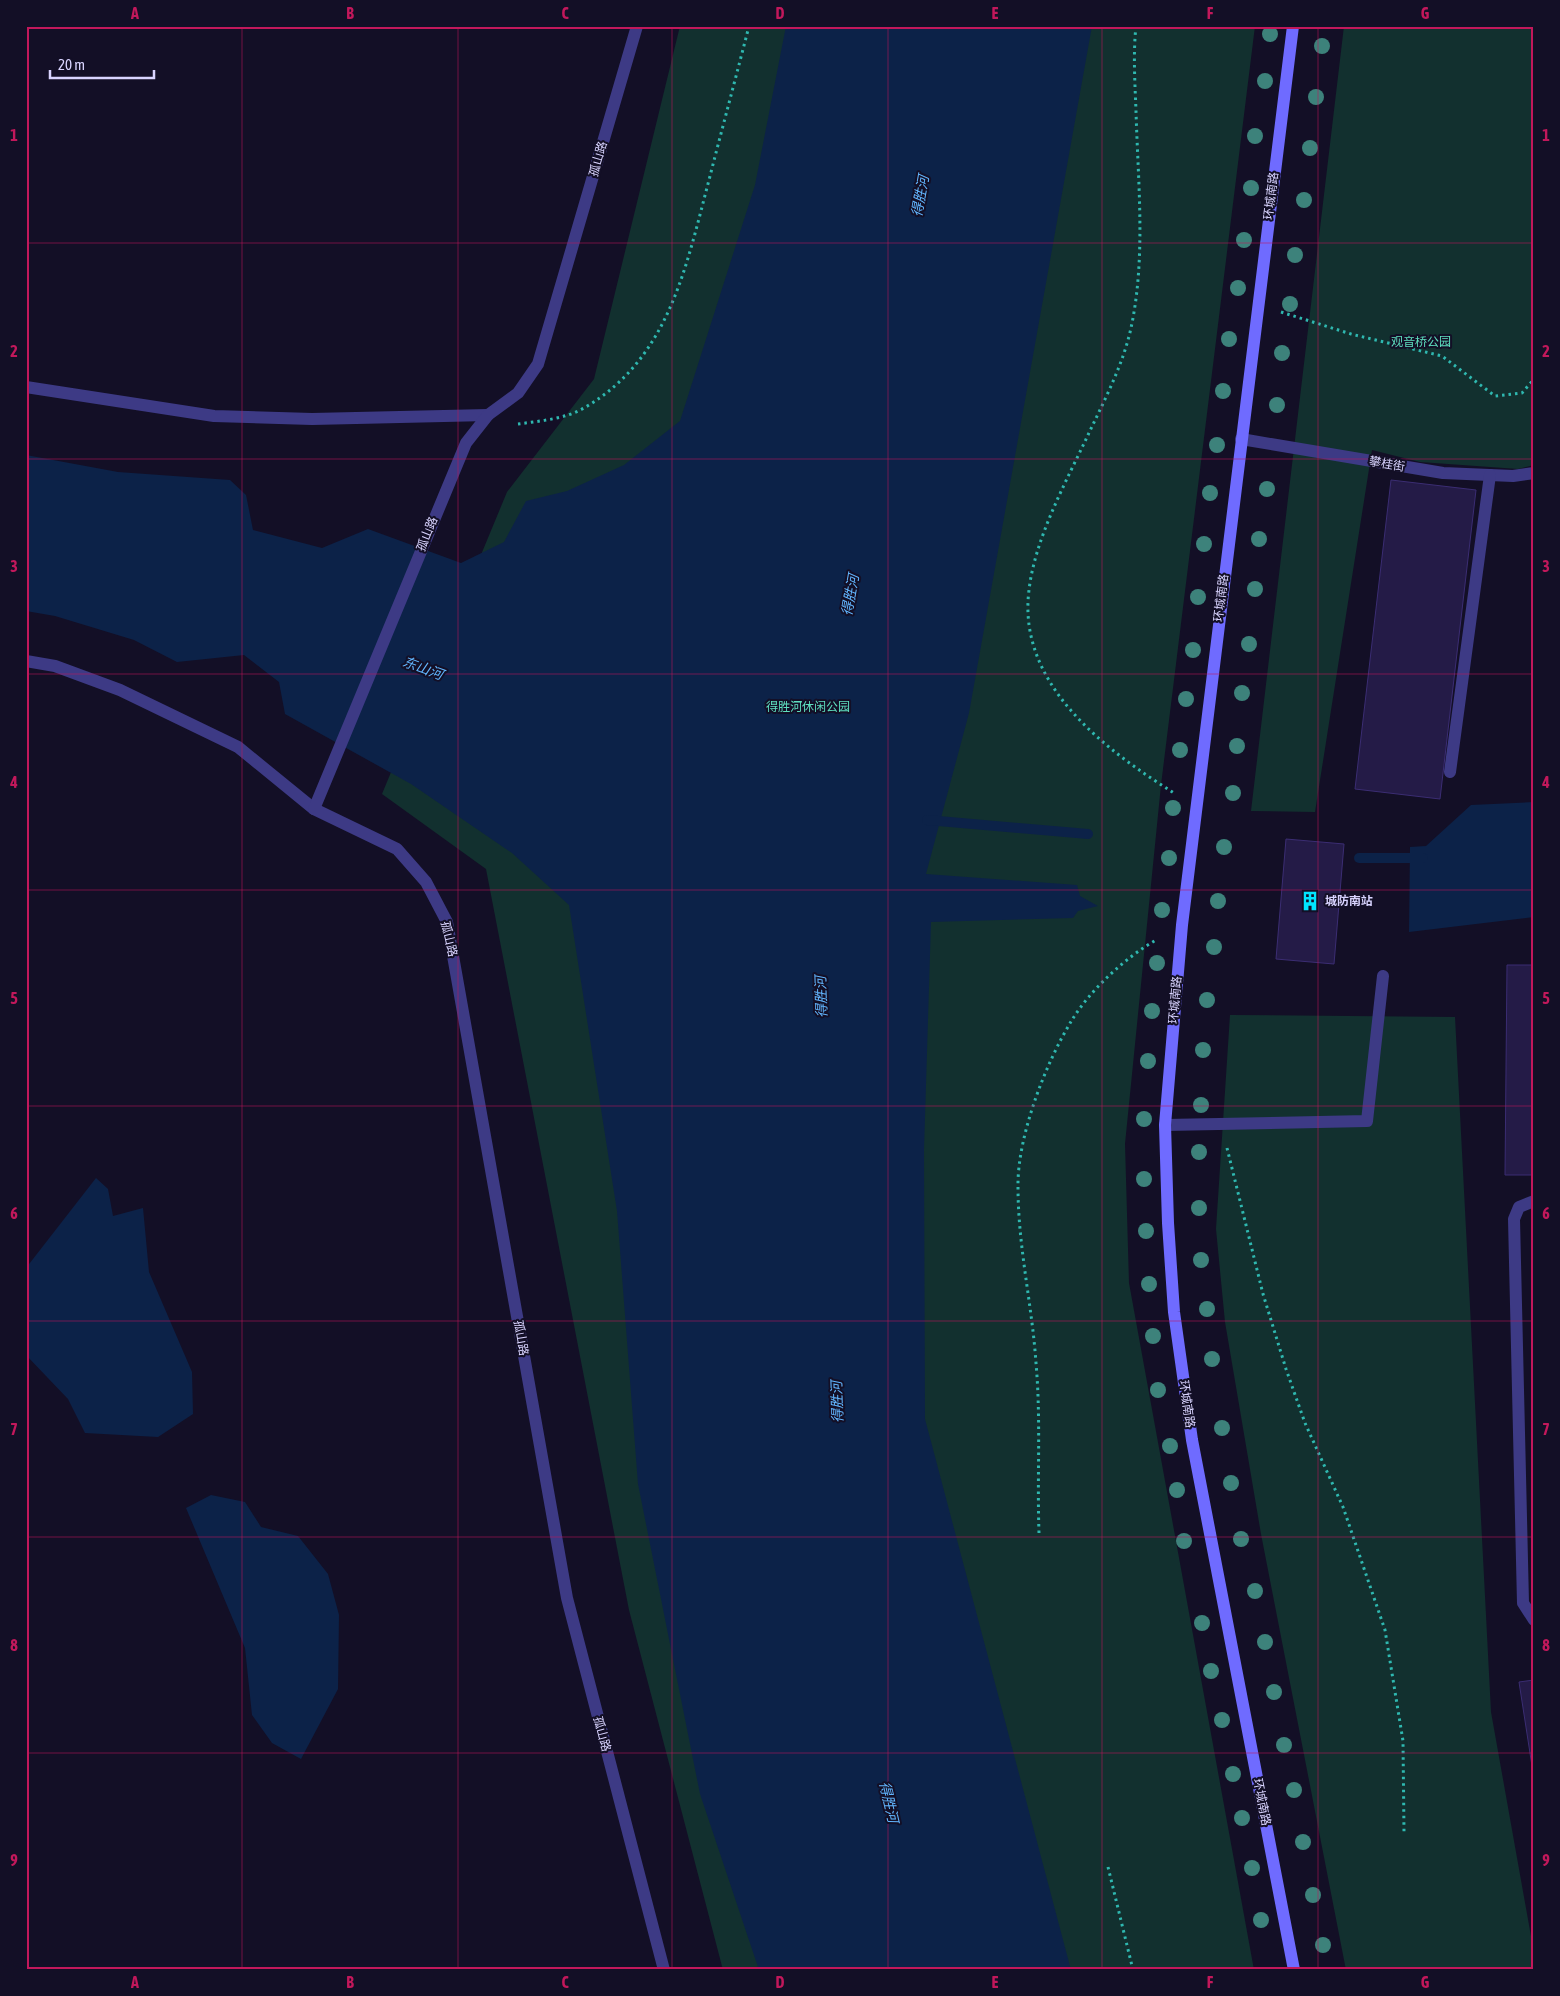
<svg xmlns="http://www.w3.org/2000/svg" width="1560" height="1996" font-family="'Asap Condensed','Noto Sans SC',sans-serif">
	<rect width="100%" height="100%" fill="#130f26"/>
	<g fill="#12302f">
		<polygon points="680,26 1255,26 1161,785 1125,1144 1129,1283 1254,1970 723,1970 629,1610 486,869 382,794 507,492 594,379"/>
		<polygon points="1344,26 1534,26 1534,465 1518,469 1420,462 1372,450 1315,812 1251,811"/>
		<polygon points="1230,1015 1455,1017 1491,1712 1534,1953 1534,1970 1346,1970 1261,1534 1225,1322 1216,1229"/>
	</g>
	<g fill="#0c2248">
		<polygon points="786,26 1092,26 969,713 926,874 1077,885 1080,896 1098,906 1078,911 1073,918 931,922 924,1150 925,1419 1071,1970 759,1970 700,1794 638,1484 617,1211 569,905 512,853 411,784 285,714 279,682 244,655 177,662 134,640 55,616 26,611 26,455 118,472 230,480 246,495 253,530 322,548 368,529 461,563 504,542 526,501 567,491 624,465 680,421 755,185"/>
		<polygon points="1534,802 1534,917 1409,932 1410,847 1426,846 1471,805"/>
		<polygon points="96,1178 108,1189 113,1216 143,1208 149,1272 192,1372 193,1414 158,1437 85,1433 68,1399 26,1355 26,1268"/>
		<polygon points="211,1495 245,1502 261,1527 298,1536 328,1574 339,1615 338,1689 301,1759 272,1743 252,1715 245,1648 186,1508"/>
	</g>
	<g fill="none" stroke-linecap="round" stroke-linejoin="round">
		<g stroke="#0c2248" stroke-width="10">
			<polyline points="927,820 1088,834"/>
			<polyline points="1359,858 1423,858"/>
		</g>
	</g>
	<g fill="#241b47" stroke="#3b2d73">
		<polygon points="1391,480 1476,490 1440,799 1355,789"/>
		<polygon points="1286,839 1344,844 1334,964 1276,959"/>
		<polygon points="1507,965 1534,965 1534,1175 1505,1175"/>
		<polygon points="1534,1680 1534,1779 1519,1682"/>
	</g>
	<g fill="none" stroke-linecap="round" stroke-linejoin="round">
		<g stroke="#2fb8b0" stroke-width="3" stroke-dasharray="2.5 4" stroke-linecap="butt">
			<path d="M1136,26C1133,54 1135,84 1136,111C1138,183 1146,258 1131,328C1123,365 1104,401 1088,435C1066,482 1035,538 1029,590C1017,684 1104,749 1174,793"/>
			<polyline points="1281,312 1351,334 1442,356 1495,396 1522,393 1534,379"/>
			<path d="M518,424C540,421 565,419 584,408C669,359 686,267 709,180C722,129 736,77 749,26"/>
			<polyline points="1227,1148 1263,1294 1286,1369 1305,1423 1343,1507 1385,1630 1403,1741 1404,1832"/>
			<path d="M1039,1533C1037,1476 1041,1420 1036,1363C1032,1304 1018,1247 1018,1187C1017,1137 1046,1062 1072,1020C1090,990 1126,957 1156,940"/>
			<polyline points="1108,1867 1133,1970"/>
		</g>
		<g stroke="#3d3a85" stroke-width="12">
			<polyline points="26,387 214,416 312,419 488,415"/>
			<polyline points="1241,439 1443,473 1513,476 1534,473"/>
			<polyline points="1450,772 1490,475"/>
			<polyline points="1165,1125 1367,1121 1383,976"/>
			<polyline points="1534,1201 1519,1207 1514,1219 1523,1603 1534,1620"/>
		</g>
		<polyline stroke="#3d3a85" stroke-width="12" points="26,661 55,666 120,690 238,747 314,809"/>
		<polyline stroke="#3d3a85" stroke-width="12" points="637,26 538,364 518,393 488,415 466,443 314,809 397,849 426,882 447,922 567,1598 664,1970"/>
		<polyline stroke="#6f6bff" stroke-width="12" points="1293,26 1182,925 1165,1125 1168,1223 1174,1312 1192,1440 1294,1970"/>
	</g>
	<g fill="#3d827b">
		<circle cx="1270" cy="34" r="8"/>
		<circle cx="1322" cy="46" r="8"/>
		<circle cx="1265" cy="81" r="8"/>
		<circle cx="1316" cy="97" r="8"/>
		<circle cx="1255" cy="136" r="8"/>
		<circle cx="1310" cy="148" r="8"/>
		<circle cx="1251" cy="188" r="8"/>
		<circle cx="1304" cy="200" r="8"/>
		<circle cx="1244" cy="240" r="8"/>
		<circle cx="1295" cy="255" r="8"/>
		<circle cx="1238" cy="288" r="8"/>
		<circle cx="1290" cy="304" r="8"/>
		<circle cx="1229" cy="339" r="8"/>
		<circle cx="1282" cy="353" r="8"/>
		<circle cx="1223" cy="391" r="8"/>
		<circle cx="1277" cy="405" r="8"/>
		<circle cx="1217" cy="445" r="8"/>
		<circle cx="1267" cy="489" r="8"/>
		<circle cx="1210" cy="493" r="8"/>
		<circle cx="1259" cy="539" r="8"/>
		<circle cx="1204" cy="544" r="8"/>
		<circle cx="1255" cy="589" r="8"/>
		<circle cx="1198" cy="597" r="8"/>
		<circle cx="1249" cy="644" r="8"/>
		<circle cx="1193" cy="650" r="8"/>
		<circle cx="1242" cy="693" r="8"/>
		<circle cx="1186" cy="699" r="8"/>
		<circle cx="1237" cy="746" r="8"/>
		<circle cx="1180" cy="750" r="8"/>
		<circle cx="1233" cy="793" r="8"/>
		<circle cx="1173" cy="808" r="8"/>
		<circle cx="1224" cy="847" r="8"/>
		<circle cx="1169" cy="858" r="8"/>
		<circle cx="1218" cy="901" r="8"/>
		<circle cx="1162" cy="910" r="8"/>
		<circle cx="1214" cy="947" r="8"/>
		<circle cx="1157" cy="963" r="8"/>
		<circle cx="1207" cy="1000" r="8"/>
		<circle cx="1152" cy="1011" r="8"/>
		<circle cx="1203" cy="1050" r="8"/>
		<circle cx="1148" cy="1061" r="8"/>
		<circle cx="1201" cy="1105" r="8"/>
		<circle cx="1144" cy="1119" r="8"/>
		<circle cx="1199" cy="1152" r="8"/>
		<circle cx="1144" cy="1179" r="8"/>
		<circle cx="1199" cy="1208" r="8"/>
		<circle cx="1146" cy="1231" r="8"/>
		<circle cx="1201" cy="1260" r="8"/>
		<circle cx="1149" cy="1284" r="8"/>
		<circle cx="1207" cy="1309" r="8"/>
		<circle cx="1153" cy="1336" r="8"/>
		<circle cx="1212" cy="1359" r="8"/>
		<circle cx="1158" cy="1390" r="8"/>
		<circle cx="1222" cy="1428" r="8"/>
		<circle cx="1170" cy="1446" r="8"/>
		<circle cx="1231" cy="1483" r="8"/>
		<circle cx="1177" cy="1490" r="8"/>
		<circle cx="1241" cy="1539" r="8"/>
		<circle cx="1184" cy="1541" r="8"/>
		<circle cx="1255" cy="1591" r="8"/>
		<circle cx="1202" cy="1623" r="8"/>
		<circle cx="1265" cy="1642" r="8"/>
		<circle cx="1211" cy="1671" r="8"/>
		<circle cx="1274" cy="1692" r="8"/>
		<circle cx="1222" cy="1720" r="8"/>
		<circle cx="1284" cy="1745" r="8"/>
		<circle cx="1233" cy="1774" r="8"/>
		<circle cx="1294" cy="1790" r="8"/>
		<circle cx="1242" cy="1818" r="8"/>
		<circle cx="1303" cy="1842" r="8"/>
		<circle cx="1252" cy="1868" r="8"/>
		<circle cx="1313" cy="1895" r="8"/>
		<circle cx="1261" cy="1920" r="8"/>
		<circle cx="1323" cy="1945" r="8"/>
	</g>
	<path fill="none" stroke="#c2185b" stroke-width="1" stroke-opacity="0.55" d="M242,26V1970M458,26V1970M672,26V1970M888,26V1970M1102,26V1970M1318,26V1970M26,243H1534M26,459H1534M26,674H1534M26,890H1534M26,1106H1534M26,1321H1534M26,1537H1534M26,1753H1534"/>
	<defs>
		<symbol id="building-bare" viewBox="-9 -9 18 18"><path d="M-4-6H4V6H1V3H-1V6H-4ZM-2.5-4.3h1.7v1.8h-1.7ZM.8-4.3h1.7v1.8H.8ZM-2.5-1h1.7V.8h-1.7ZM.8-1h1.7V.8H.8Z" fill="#00e5ff" stroke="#130f26" stroke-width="2.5" paint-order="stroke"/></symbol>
	</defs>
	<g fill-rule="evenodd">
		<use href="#building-bare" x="1296" y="887" width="28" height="28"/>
	</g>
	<g text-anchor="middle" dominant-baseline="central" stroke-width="4" stroke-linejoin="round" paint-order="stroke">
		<g font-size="12" fill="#d9d4ff" stroke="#130f26">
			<text transform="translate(598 159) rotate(-74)">孤山路</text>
			<text transform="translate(1271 196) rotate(-83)">环城南路</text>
			<text transform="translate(1387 464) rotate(10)">攀桂街</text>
			<text transform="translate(427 534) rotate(-68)">孤山路</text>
			<text transform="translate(1221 598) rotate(-83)">环城南路</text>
			<text transform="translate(449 939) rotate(77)">孤山路</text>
			<text transform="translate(1175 1000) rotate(-85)">环城南路</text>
			<text transform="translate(521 1338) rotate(80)">孤山路</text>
			<text transform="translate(1187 1404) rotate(82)">环城南路</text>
			<text transform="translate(602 1734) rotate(75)">孤山路</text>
			<text transform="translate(1262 1802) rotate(79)">环城南路</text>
		</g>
		<g font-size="12" fill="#5fe0c0" stroke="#130f26">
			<text x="1421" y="342">观音桥公园</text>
			<text x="808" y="707">得胜河休闲公园</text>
		</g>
		<g font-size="12" font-weight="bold" fill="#d9d4ff" stroke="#130f26" text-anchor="start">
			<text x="1325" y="901">城防南站</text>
		</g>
		<g font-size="14" font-style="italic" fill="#62b6ff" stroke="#130f26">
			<text transform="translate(920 196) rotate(-80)">得胜河</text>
			<text transform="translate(850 595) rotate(-80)">得胜河</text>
			<text transform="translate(423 668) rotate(20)">东山河</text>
			<text transform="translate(821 997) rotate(-92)">得胜河</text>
			<text transform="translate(837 1402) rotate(-92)">得胜河</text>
			<text transform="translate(889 1802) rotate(77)">得胜河</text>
		</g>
	</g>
	<rect width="1560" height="1996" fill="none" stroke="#130f26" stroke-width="55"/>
	<path d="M50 70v8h104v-8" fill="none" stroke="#d9d4ff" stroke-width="2.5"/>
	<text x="58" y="70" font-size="15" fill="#d9d4ff" stroke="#130f26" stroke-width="4" paint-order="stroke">20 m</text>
	<rect x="28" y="28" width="1504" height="1940" fill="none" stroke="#c2185b" stroke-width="2"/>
	<g font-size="16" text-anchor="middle" font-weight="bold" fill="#c2185b">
		<text x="135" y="19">A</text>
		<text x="350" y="19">B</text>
		<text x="565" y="19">C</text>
		<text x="780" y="19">D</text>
		<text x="995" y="19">E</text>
		<text x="1210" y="19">F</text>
		<text x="1425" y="19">G</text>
		<text x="14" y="141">1</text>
		<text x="1546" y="141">1</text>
		<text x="14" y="357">2</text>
		<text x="1546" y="357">2</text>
		<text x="14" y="572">3</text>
		<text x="1546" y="572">3</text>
		<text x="14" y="788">4</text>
		<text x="1546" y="788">4</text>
		<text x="14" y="1004">5</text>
		<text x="1546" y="1004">5</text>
		<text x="14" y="1219">6</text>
		<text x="1546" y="1219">6</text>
		<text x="14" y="1435">7</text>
		<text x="1546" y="1435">7</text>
		<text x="14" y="1651">8</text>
		<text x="1546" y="1651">8</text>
		<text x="14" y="1866">9</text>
		<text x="1546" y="1866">9</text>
		<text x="135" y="1988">A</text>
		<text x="350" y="1988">B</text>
		<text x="565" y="1988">C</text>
		<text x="780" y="1988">D</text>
		<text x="995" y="1988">E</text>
		<text x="1210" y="1988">F</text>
		<text x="1425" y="1988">G</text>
	</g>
</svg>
